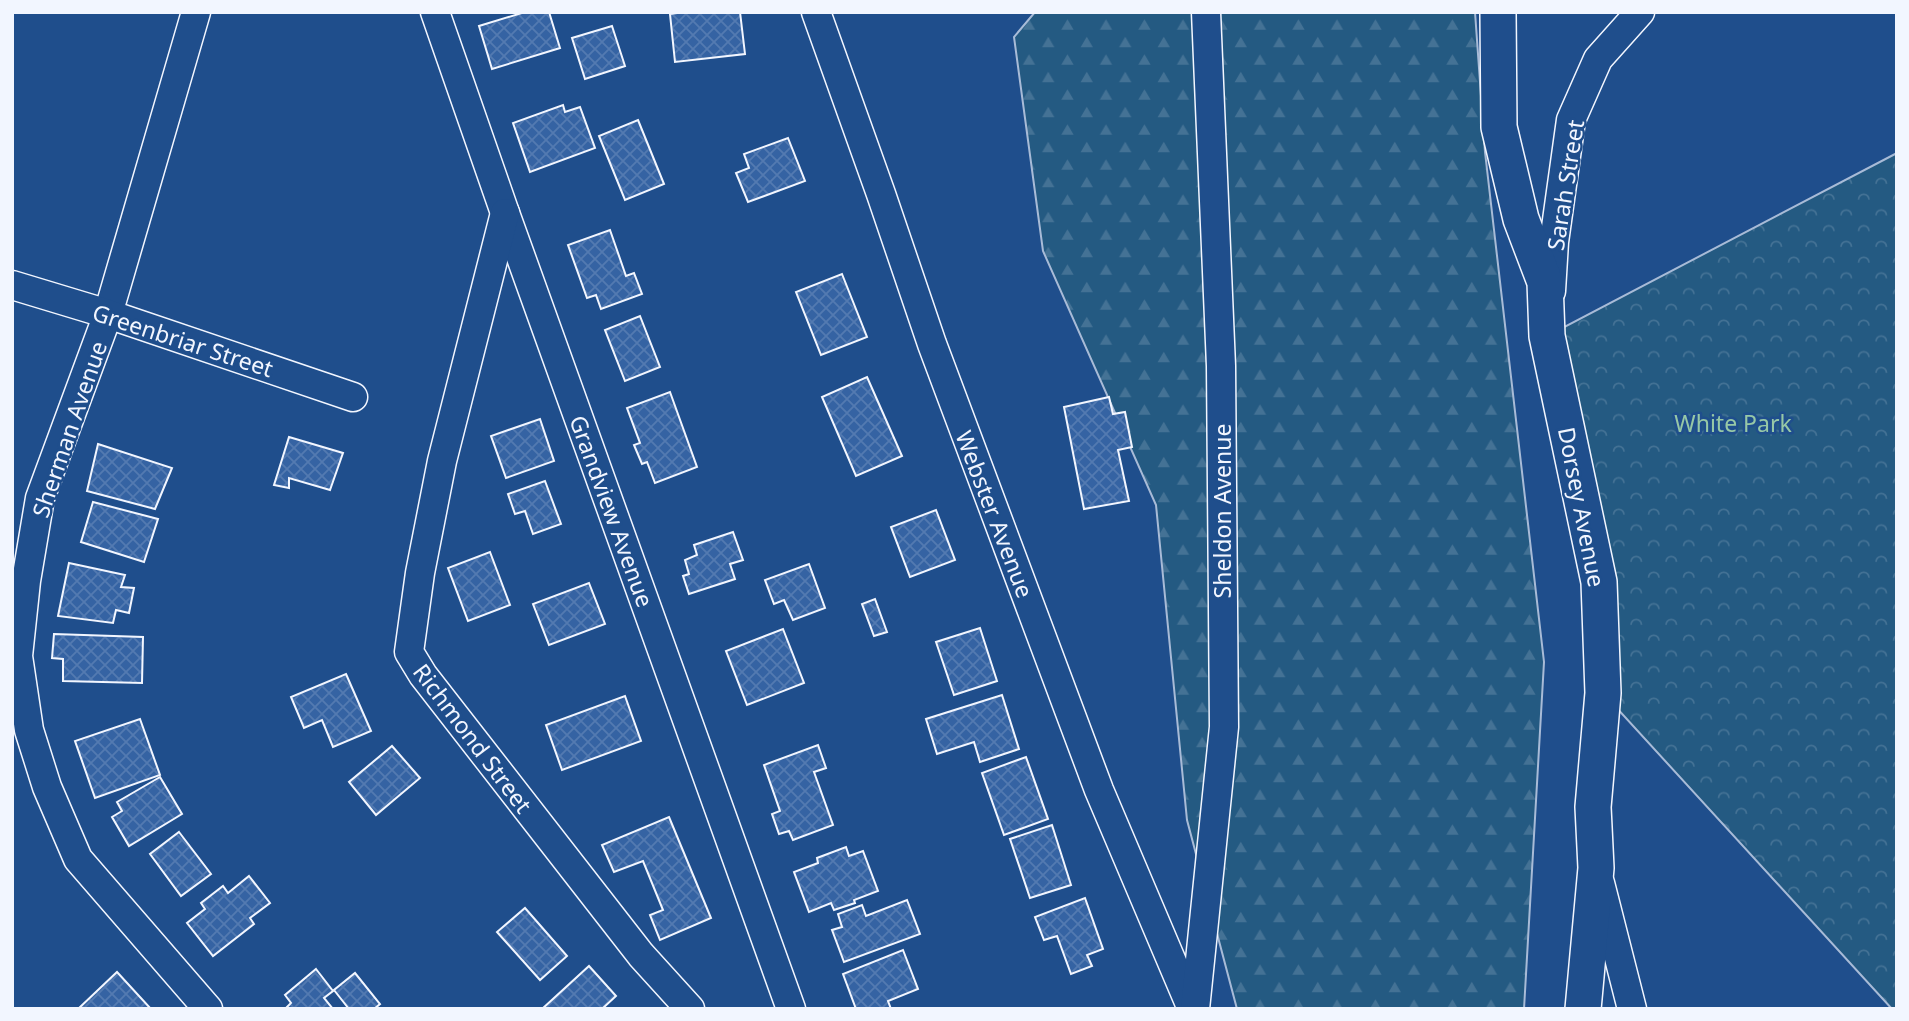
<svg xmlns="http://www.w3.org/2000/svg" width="1909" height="1021" font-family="'Noto Sans',sans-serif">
	<defs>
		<pattern id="forest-firs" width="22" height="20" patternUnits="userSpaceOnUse" patternTransform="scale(1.75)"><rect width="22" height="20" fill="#245a82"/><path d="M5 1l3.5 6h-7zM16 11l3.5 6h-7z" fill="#447295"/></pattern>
		<pattern id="park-crowns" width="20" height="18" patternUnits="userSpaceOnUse" patternTransform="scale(1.75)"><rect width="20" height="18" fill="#245a82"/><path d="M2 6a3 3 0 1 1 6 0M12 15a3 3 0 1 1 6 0" fill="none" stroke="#447295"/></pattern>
		<pattern id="building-cross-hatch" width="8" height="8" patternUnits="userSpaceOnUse" patternTransform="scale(1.75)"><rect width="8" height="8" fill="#3563a3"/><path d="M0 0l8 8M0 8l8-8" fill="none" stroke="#537ab1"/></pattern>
	</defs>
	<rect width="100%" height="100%" fill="#1f4e8c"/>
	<polygon fill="url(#forest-firs)" stroke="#a8bbd7" stroke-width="2" points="1035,12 1475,12 1485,152 1544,662 1524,1009 1237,1009 1187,820 1156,505 1043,251 1014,37"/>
	<polygon fill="url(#park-crowns)" stroke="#a8bbd7" stroke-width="2" points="1897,153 1897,1009 1892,1009 1603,693 1547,336"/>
	<g fill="url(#building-cross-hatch)" stroke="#f2f6ff" stroke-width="2">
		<polygon points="525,12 549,12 560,48 492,69 479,26"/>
		<polygon points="684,12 740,12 745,54 675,62 670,14"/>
		<polygon points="612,26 625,66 585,79 572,38"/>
		<polygon points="563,105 565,112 580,107 595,148 530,172 513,123"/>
		<polygon points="638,120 664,184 625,200 599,136"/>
		<polygon points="788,138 805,181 748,202 736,173 749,168 744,154"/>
		<polygon points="610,230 626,276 634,273 642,294 601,309 596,295 587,298 568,245"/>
		<polygon points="842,274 867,337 821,355 796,292"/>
		<polygon points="640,316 660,367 625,381 605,330"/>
		<polygon points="867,377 902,456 856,476 822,397"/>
		<polygon points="670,392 697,467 655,483 647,462 642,464 634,445 640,443 627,408"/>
		<polygon points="1109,397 1113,414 1125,412 1132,447 1118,450 1129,501 1084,509 1064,407"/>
		<polygon points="540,419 554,461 506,478 491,436"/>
		<polygon points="289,437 343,453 330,490 289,478 289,488 274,485"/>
		<polygon points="98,444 172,468 155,509 87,491"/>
		<polygon points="545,481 561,524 533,534 525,511 515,514 508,494"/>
		<polygon points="93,502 158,519 144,562 81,542"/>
		<polygon points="936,510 955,560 910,577 891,527"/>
		<polygon points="733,532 743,560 730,564 735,579 689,594 683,576 689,574 685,560 697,555 694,545"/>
		<polygon points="490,552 510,605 468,621 448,568"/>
		<polygon points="69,563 125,575 121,587 134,588 129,613 116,610 113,623 58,616"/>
		<polygon points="809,564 825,608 793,620 784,600 774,604 765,580"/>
		<polygon points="589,583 605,624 549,645 533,604"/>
		<polygon points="875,599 887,632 874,636 862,604"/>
		<polygon points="980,628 997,681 954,695 936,642"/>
		<polygon points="783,629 804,683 747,705 726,651"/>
		<polygon points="54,634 143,637 142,683 63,681 63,659 52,658"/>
		<polygon points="346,674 371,731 333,747 322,720 304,728 291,697"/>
		<polygon points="1002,695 1019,749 980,762 974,742 937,754 926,719"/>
		<polygon points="625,696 641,741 562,770 546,725"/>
		<polygon points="140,719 160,775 95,798 75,741"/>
		<polygon points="818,745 826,768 814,772 833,825 793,840 789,831 779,834 772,814 780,811 764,765"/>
		<polygon points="392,746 420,778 376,815 349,782"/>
		<polygon points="1026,757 1048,819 1004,835 982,773"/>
		<polygon points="160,777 182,814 129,846 112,817 122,811 117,802"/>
		<polygon points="669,817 711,918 660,940 650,915 663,910 643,861 614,872 602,845"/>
		<polygon points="1052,825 1071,885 1030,898 1010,839"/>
		<polygon points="179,832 211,874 181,896 150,854"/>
		<polygon points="846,847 849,856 863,851 878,891 854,900 855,903 834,910 831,903 809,912 794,872 818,863 817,858"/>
		<polygon points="249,876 270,903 250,918 254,924 213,956 187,923 205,909 201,903 223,886 228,893"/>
		<polygon points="1085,898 1103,949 1087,955 1092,966 1071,974 1057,936 1044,940 1035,917"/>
		<polygon points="907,900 920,934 844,962 832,930 842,927 838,914 862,905 866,916"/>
		<polygon points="525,908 567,956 540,980 497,932"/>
		<polygon points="903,950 918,989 888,1001 891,1009 856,1009 843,974"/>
		<polygon points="589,966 616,996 602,1009 542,1009"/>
		<polygon points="316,969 333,991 324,998 333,1009 285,1009 291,1003 285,995"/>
		<polygon points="117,972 151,1009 78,1009"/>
		<polygon points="355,973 380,1004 374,1009 349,1009 334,990"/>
	</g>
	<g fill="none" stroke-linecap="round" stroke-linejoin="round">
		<defs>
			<g id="minor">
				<polyline points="196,12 108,314 40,498 26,581 18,656 29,730 47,787 78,859 208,1009"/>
				<polyline points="435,12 505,213 791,1009"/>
				<polyline points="816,12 881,194 932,344 1099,790 1192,1009"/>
				<polyline points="505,213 442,461 420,573 409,652 423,675 641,955 690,1009"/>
				<polyline points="12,285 108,314 353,397"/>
				<polyline points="1551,291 1554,242 1571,120 1598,59 1640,12"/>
				<polyline points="1600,883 1632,1009"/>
				<polyline points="1195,1009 1224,727 1221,366 1206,12"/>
			</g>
			<polyline id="tertiary" points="1498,12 1499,127 1521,219 1545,282 1547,336 1599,582 1603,693 1593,807 1596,868 1583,1009"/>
		</defs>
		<use href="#minor" stroke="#f2f6ff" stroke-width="31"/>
		<use href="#tertiary" stroke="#f2f6ff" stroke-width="38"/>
		<use href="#minor" stroke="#1f4e8c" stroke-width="28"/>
		<use href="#tertiary" stroke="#1f4e8c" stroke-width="35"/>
	</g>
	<g text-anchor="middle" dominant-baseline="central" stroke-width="5" stroke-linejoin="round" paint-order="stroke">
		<g font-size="23" fill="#f2f6ff" stroke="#1f4e8c">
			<text transform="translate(1565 185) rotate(-81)">Sarah Street</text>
			<text transform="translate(183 340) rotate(18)">Greenbriar Street</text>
			<text transform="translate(69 429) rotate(-71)">Sherman Avenue</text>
			<text transform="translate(1582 507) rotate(79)">Dorsey Avenue</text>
			<text transform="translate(612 511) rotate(70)">Grandview Avenue</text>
			<text transform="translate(1222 511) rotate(-90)">Sheldon Avenue</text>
			<text transform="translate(995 514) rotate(69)">Webster Avenue</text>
			<text transform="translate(473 738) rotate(53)">Richmond Street</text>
		</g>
		<g font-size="23" fill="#97c8a6" stroke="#1f4e8c">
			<text x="1733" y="423">White Park</text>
		</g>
	</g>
	<rect width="1909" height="1021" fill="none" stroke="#f2f6ff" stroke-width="28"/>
</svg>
